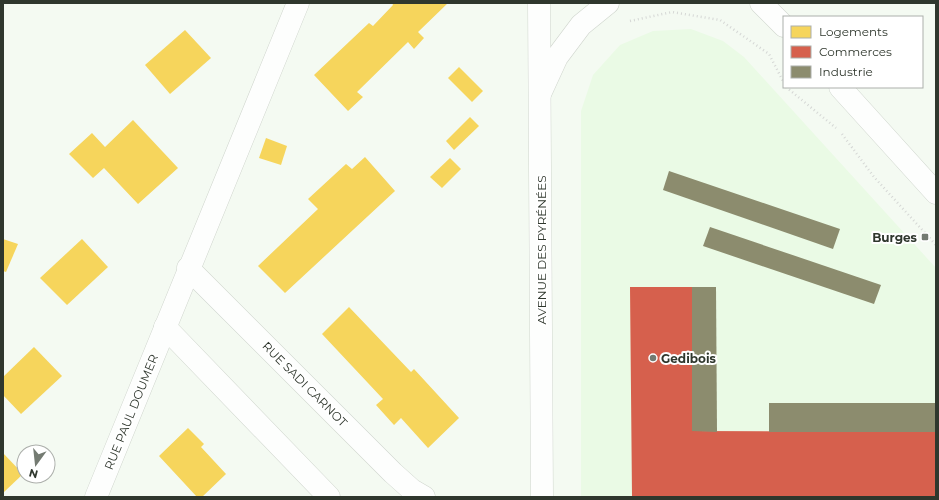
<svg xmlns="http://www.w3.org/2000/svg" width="939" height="500" font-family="Montserrat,sans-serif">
	<rect width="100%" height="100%" fill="#f4faf2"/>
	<polygon fill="#eafae5" points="691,29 723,41 744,57 936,268 936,497 581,497 581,111 593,75 620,45 653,31"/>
	<g fill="#f6d55c">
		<polygon points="392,3 448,3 418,32 424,38 414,49 408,42 357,92 363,97 348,111 314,75 369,23 373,26 393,5"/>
		<polygon points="185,30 211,58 170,94 145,65"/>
		<polygon points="459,67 483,91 472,102 448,78"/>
		<polygon points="470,117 479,126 454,150 446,141"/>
		<polygon points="133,120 178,168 138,204 104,168 93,178 69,154 92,133 105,147"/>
		<polygon points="266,138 287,146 281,165 259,158"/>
		<polygon points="365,157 395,191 285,293 258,266 318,209 308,199 346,164 352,169"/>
		<polygon points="450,158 461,169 442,188 430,177"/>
		<polygon points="3,239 18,244 6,272 3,271"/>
		<polygon points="82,239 108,267 67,305 40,278"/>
		<polygon points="349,307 411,372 414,369 459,418 428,448 401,418 394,425 376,405 383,399 322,334"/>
		<polygon points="34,347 62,376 21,414 3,395 3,377"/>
		<polygon points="188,428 204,444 201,447 226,474 202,497 197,497 159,456"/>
		<polygon points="3,453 23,474 3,493"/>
	</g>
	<polygon fill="#d6604d" points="630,287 692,287 692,431 936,432 936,497 632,497"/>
	<g fill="#8c8c6e">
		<polygon points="669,171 840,229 833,249 663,190"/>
		<polygon points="710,227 881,285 874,304 703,246"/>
		<polygon points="692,287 716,287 717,432 692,431"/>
		<rect x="769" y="403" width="167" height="29"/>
	</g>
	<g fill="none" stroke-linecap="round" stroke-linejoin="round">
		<defs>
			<g id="minor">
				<polyline points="761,3 784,26"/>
				<polyline points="840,87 936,193"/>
				<polyline points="540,94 557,57 581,25 608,3"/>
				<polyline points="188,268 393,473 412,490 424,497"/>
				<polyline points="165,327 329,497"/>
				<polyline points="96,497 298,3"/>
			</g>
			<polyline id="major" points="539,3 542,497"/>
		</defs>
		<use href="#minor" stroke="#d0d6ce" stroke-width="23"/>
		<use href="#major" stroke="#d0d6ce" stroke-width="23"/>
		<g stroke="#d5d7d5" stroke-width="2.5" stroke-dasharray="1 3" stroke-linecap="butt">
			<polyline points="630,21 672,12 720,20 769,54 784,83"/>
			<polyline points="786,87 836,128"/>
			<polyline points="842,134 874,177 936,245"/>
		</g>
		<use href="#minor" stroke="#fdfefd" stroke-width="22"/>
		<use href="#major" stroke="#fdfefd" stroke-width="22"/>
	</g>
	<g fill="#747b72" stroke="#fff" stroke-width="1.5">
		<rect x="921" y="233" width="8" height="8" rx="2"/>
		<circle cx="653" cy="358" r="4"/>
	</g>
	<g text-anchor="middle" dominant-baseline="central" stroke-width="4" stroke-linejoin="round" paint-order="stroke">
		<g font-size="12" font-weight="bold" fill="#2f372d" stroke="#fff" text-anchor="end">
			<text x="917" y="237">Burges</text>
			<text x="661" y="358" text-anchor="start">Gedibois</text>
		</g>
		<g font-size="12" fill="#2f372d" stroke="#fff">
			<text transform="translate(541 250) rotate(-90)">AVENUE DES PYRÉNÉES</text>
			<text transform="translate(305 384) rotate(45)">RUE SADI CARNOT</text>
			<text transform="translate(131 412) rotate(-68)">RUE PAUL DOUMER</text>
		</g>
	</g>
	<rect width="939" height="500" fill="none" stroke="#2f372d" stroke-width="8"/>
	<rect x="783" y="16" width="140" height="72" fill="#ffffff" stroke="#acafab"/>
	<rect x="791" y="26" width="20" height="12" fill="#f6d55c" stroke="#acafab"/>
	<text x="819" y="36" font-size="12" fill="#2f372d">Logements</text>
	<rect x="791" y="46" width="20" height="12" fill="#d6604d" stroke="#acafab"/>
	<text x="819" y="56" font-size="12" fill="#2f372d">Commerces</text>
	<rect x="791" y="66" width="20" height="12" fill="#8c8c6e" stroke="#acafab"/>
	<text x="819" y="76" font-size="12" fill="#2f372d">Industrie</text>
	<g transform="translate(36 464) rotate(195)"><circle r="19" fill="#ffffff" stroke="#acafab"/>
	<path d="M0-3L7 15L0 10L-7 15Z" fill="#747b72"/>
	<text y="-6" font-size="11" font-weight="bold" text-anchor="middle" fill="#2f372d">N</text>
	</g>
</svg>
